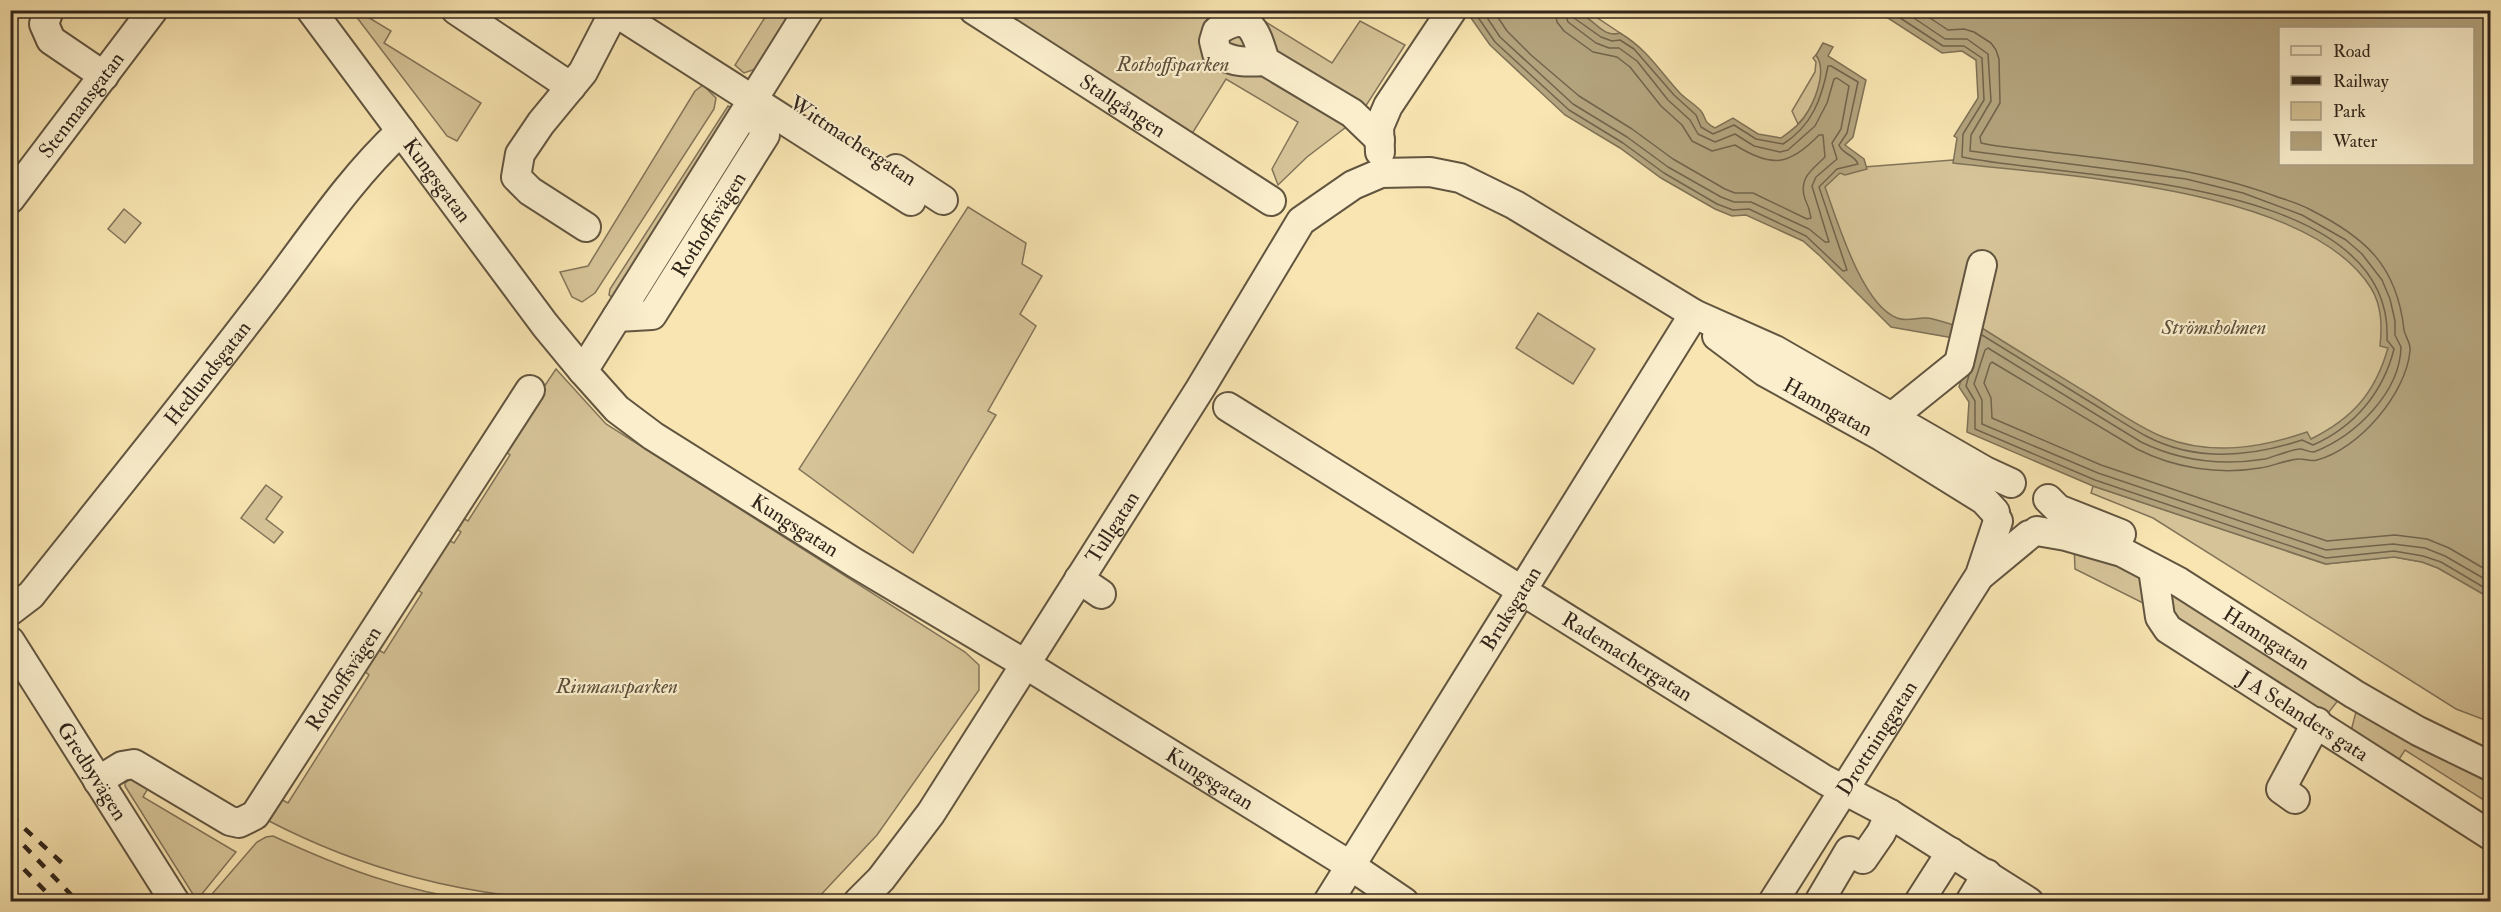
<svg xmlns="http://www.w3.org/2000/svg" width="2501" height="912" font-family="'IM FELL Double Pica',serif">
	<rect width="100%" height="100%" fill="#f8e5b1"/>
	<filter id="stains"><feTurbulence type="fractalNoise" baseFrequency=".00333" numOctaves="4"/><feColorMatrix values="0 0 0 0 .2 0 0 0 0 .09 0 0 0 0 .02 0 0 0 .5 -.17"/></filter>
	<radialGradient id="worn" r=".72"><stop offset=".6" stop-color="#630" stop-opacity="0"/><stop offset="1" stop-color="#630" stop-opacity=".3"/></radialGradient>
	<g fill="#d6c498" stroke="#83745a" stroke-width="1.5">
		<polygon points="352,11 358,11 391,31 384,43 481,103 457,141 447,136"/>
		<polygon points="769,11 799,11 761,67 744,73 735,65"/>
		<polygon points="990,11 1267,11 1261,19 1332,63 1360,21 1405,45 1358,118 1307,157 1278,185 1272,169 1298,122 1226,79 1190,137"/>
		<path d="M1576,13L1596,17L1620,33C1602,39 1592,18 1576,13Z"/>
		<path d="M1816,55C1830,73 1812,110 1798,124L1792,111L1815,72L1816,62L1813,58Z"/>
		<polygon points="703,85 716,98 714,109 595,293 582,302 572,297 560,272 588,266 695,91"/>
		<polygon points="728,106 734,109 613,298 609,295 610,289"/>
		<polygon points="1953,160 2184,187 2289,218 2355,257 2384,293 2395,348 2376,394 2348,422 2313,442 2237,456 2144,436 1979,336 1890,321 1856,283 1830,219 1823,179 1851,168"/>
		<polygon points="968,207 1026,243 1022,264 1042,276 1020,314 1036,326 988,411 996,415 913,553 799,469"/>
		<polygon points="124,209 141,223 125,243 108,229"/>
		<polygon points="1538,313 1595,349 1573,384 1516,348"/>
		<path d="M556,369L606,424L965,652L979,665V690L877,835L815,901C761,901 706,901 651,901C624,901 596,903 569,901C461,895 363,870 267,820L279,798L288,803L369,675L362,669L375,648L384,653L422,593L414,587L445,538L454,543L461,532L453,526L459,516L468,521L510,455L502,449Z"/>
		<polygon points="266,485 282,497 266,519 283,532 274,543 241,518"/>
		<polygon points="2093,486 2325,564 2394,557 2422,562 2438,568 2490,598 2490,722 2456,709 2153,518 2091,493"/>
		<polygon points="2074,545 2145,576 2149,590 2143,603 2075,569"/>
		<polygon points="2169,585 2343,694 2325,717 2182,626 2170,608"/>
		<polygon points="2358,704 2490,773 2490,804 2405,750 2396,764 2350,735"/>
		<polygon points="131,779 148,788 143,797 236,852 201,895 194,896 125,786 125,783"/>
		<path d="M273,836C342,868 402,891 478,901H206L257,842L266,837Z"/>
	</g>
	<path fill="#b4a47e" stroke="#7f7156" stroke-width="1.5" fill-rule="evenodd" d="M1568,10C1573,12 1578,13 1582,15C1596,21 1603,38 1620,33C1648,50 1658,69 1679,92C1685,99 1695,104 1701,111C1707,119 1703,122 1715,128L1733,118L1758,134L1781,138C1788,133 1797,127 1803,119C1814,104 1828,72 1816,55L1823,43L1833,47L1828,56L1866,80L1853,137L1845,145L1864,159L1867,169L1845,175L1840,173L1825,187C1837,220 1862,305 1897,318C1909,323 1921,315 1933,319C1953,324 1959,329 1982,328C2018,351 2055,373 2092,396C2115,410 2138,427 2163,437C2211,456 2260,448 2307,432L2311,439C2353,418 2375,393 2388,348L2380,346C2382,326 2382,306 2371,288C2308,187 2063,176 1953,163L1957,138L1954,136L1978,98L1976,60L1962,51L1942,53L1877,11H2490V598L2438,568L2422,562L2394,557L2326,564L2093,486L1967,432L1969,402L1959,387L1972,344L1959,339L1891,327L1820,256L1803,241L1746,215L1732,216L1715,209L1661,178L1620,148L1565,115L1490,45L1466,11ZM2280,28H2472V164H2280Z"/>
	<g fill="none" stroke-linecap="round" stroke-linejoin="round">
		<g stroke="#72644c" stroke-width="1.5">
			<path d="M1473,10L1495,42L1569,110L1623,143L1664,173L1717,204L1733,210L1749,209L1806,236L1843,271L1847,270L1819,187L1837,169L1858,164C1855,155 1842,154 1839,145L1847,133L1858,82L1831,66H1828C1822,98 1812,126 1783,144L1756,139L1734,125L1713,134L1701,127L1696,115L1674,95L1634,49L1620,40L1612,41L1601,37L1574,18L1571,10"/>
			<polyline points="1482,10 1500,37 1573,104 1627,137 1668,167 1721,197 1734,202 1751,202 1809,229 1825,242 1829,242 1812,186 1816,177 1837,159 1832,143 1841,129 1849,86 1837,78 1834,79 1827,103 1815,126 1788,150 1780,152 1754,146 1735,134 1715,142 1698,134 1690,120 1668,100 1637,61 1619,48 1609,48 1596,43 1568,22 1564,10"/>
			<path d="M1493,10L1507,31L1531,55L1579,96L1632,129L1673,159L1725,189L1735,193H1753L1807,219L1811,218C1810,211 1808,205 1805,199C1798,178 1812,170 1825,157L1823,135H1819C1789,166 1772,168 1735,145L1712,151L1692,141L1682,125L1661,106L1630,67L1617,57L1593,52L1564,31L1557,22L1555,10"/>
			<path d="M1888,10L1943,46H1964L1982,58L1984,100L1963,134L1962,157C2070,180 2395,175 2387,340L2394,349C2383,393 2354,427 2313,445L2302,440C2251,457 2195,462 2146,436C2126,425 2107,412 2087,400C2052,378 2017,357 1982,335"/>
			<path d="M1902,10L1945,39H1967L1988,54L1991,101L1971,135L1970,151L2186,179L2243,193L2302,215L2346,240L2362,254L2382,280L2390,299L2395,321V335L2401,347C2400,393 2355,436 2314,452C2308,452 2306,450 2301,449C2295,448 2273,457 2265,459C2222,466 2180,461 2141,442L1988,348L1985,350L1974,384L1982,400V424L2098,473L2326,550L2393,544L2425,548L2445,556L2490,582"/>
			<path d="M1918,10L1948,30L1964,29L1974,32L1991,43L1996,50L1999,59L2000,103L1980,137L1981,143C2003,148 2026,149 2048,152C2125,161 2202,169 2275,196C2286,200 2298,203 2309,209C2365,237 2397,265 2404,330C2405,337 2411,342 2410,351C2406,394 2359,449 2317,460C2310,462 2306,459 2300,459C2293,458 2269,467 2260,468C2219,475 2174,468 2137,449L1992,362L1990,364L1984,383L1991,398L1992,418L2101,465L2327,541L2395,535L2427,539L2449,548L2490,572"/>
			<polyline points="1969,375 1966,386 1975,401 1975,429 2095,480 2326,558 2394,551 2423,556 2441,562 2490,591"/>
		</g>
		<defs>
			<g id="minor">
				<polyline points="49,10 44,24 51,40 104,76"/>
				<path id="s1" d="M311,10L545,325L583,371L617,409L653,436L855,563L1025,664L1351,866L1404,902"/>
				<polyline points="456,10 571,87"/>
				<polyline points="612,10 911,201"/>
				<path id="s2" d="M974,10L1271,201"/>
				<path d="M1265,61C1248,62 1233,63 1217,53L1214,41L1217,31C1251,8 1256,33 1265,61L1352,113L1380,140"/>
				<polyline points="1380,152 1379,127 1388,106 1452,10"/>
				<polyline points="896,169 943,200"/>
				<path id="s3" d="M10,199L153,10"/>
				<polyline points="586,227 530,191 516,177 520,154 541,123 583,72 614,12"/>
				<path id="s4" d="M617,317L652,315L765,135L753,100"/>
				<path id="s5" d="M1717,336L1765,372L1881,436L1984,500L1995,512"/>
				<polyline points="583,371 809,10"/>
				<path id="s6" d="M1228,407L1825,780L1890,814L2029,902"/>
				<polyline points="1883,432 1892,417 1959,363 1982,265"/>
				<polyline points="2048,499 2058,509 2121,534"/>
				<path id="s7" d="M2037,531L2066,536L2122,552L2179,582L2354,694L2418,731L2490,766"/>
				<path id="s8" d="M2153,569L2160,617L2168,629L2490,835"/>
				<polyline points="1982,574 2029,535"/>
				<polyline points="1079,579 1101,594"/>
				<path id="s9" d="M10,611L31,595C109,497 188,400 264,300C308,243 348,180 401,131"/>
				<path id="s10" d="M10,641L175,902"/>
				<path id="s11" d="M98,781L122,766L134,764L230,821L239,823L255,815L530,390"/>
				<polyline points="2295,799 2281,789 2317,722"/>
				<path id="s12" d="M858,902L881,879L931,813L1200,389L1301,221L1353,185L1381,173L1430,172L1460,178L1515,205L1694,314L1775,350L1985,471L2011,483"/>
				<path id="s13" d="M1328,902L1694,314"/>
				<path id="s14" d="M1773,902L1980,575L1998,521"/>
				<polyline points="1819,902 1849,851 1863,859 1881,833 1890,814"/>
				<polyline points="1919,902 1951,852"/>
				<polyline points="1970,902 1987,874"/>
			</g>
		</defs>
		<use href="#minor" stroke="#625540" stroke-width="32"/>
		<use href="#minor" stroke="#faeecc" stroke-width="28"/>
		<g stroke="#30251b" stroke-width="4.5" stroke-dasharray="10 10" stroke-linecap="butt">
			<polyline points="10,815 62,863"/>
			<polyline points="10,831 78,902"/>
			<polyline points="10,855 56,902"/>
		</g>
	</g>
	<g text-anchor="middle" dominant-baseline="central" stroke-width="4.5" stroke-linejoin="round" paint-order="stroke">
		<g font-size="21" font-style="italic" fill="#5a4d3a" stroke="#faeecc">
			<text x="1173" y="64">Rothoffsparken</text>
			<text x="2214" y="327">Strömsholmen</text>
			<text x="617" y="686">Rinmansparken</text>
		</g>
		<g font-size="21" fill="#30251b" stroke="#faeecc">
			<text stroke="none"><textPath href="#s3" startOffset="118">Stenmansgatan</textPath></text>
			<text stroke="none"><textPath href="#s2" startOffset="177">Stallgången</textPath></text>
			<text transform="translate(853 141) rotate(33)">Wittmachergatan</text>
			<text stroke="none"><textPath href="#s1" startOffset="212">Kungsgatan</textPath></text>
			<text stroke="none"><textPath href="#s4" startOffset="142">Rothoffsvägen</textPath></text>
			<text stroke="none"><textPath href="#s9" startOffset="310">Hedlundsgatan</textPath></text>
			<text stroke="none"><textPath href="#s5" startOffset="132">Hamngatan</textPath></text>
			<text stroke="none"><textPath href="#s1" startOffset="716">Kungsgatan</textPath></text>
			<text stroke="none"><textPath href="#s12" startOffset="454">Tullgatan</textPath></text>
			<text stroke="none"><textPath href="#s13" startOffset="346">Bruksgatan</textPath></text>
			<text stroke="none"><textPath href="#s7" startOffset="256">Hamngatan</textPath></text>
			<text stroke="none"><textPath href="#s6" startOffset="471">Rademachergatan</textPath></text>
			<text stroke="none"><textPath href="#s11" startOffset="342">Rothoffsvägen</textPath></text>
			<text stroke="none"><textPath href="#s8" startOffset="224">J A Selanders gata</textPath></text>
			<text stroke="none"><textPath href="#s14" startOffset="194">Drottninggatan</textPath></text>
			<text stroke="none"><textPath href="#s10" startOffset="154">Gredbyvägen</textPath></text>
			<text stroke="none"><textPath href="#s1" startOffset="1202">Kungsgatan</textPath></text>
		</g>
	</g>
	<rect width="2501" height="912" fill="none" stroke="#f8e5b1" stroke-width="36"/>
	<rect x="12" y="12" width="2477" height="888" fill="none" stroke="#30251b" stroke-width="3"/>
	<rect x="18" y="18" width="2465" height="876" fill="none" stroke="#30251b" stroke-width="1.5"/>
	<rect x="2279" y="27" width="195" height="138" fill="#faeecc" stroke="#a99e85" stroke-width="1.5"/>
	<rect x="2291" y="46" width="30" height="9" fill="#faeecc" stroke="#a99e85" stroke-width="1.5"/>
	<text x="2333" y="57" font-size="18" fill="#30251b">Road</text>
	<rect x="2291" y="76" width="30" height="9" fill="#30251b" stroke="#a99e85" stroke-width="1.5"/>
	<text x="2333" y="87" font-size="18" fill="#30251b">Railway</text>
	<rect x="2291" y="102" width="30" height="18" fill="#d6c498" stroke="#a99e85" stroke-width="1.5"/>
	<text x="2333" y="117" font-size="18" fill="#30251b">Park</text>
	<rect x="2291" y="132" width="30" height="18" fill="#b4a47e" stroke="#a99e85" stroke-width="1.5"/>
	<text x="2333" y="147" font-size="18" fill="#30251b">Water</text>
	<rect width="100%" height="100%" filter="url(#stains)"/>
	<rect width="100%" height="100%" fill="url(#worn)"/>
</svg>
